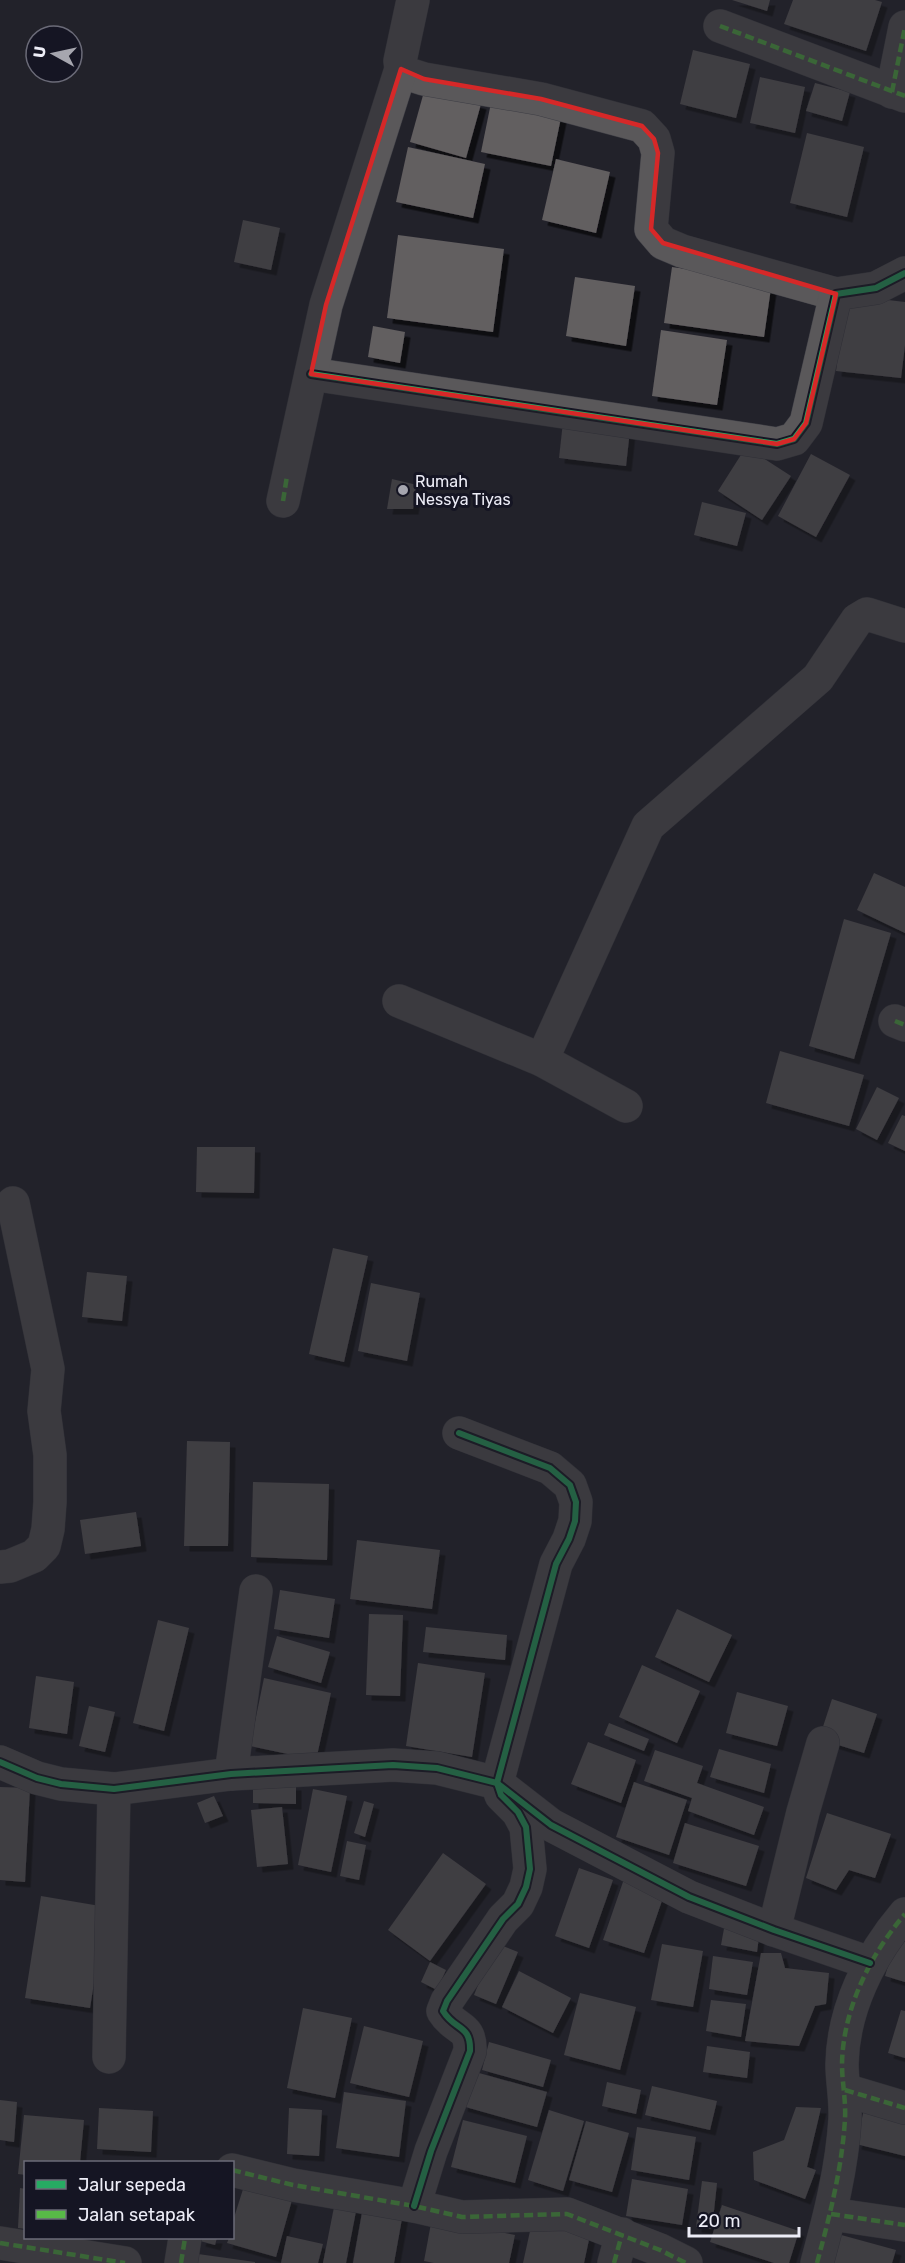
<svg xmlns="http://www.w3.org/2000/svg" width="905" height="2263" font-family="Rubik,sans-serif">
	<defs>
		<filter id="shadow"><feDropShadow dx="5.5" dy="5.5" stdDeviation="0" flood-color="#0009"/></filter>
	</defs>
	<rect width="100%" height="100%" fill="#22222a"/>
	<g fill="#625e60" filter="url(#shadow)">
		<polygon points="732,0 770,0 767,11"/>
		<polygon points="793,0 875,0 882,2 866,51 784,24"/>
		<polygon points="693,50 750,64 736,118 680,104"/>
		<polygon points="760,77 805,87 795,133 750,123"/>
		<polygon points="815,83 850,92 842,121 806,111"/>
		<polygon points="425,88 481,104 466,158 410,142"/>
		<polygon points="493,93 563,108 551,166 481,152"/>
		<polygon points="807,133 864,147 847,217 790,203"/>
		<polygon points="408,147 485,164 473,218 396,202"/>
		<polygon points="556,159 610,172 596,233 542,220"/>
		<polygon points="243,220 280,228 271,270 234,262"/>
		<polygon points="398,235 504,249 493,332 387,318"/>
		<polygon points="672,267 772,281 764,337 664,323"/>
		<polygon points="575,277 635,286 626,346 566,336"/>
		<polygon points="845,295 905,302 905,345 901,378 836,371"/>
		<polygon points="373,326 405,332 400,363 368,357"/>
		<polygon points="661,330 727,340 717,405 652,396"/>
		<polygon points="563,422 630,430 626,466 559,458"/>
		<polygon points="746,447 791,476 762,520 718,491"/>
		<polygon points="811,454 850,475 816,537 778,516"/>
		<polygon points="392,479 417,485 413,509 387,509"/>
		<polygon points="702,502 746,513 737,546 694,535"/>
		<polygon points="874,873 905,887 905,933 857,910"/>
		<polygon points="844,919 891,933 854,1059 809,1046"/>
		<polygon points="780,1051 864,1075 849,1126 766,1103"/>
		<polygon points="877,1087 899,1098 877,1140 856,1129"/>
		<polygon points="902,1115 905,1116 905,1151 888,1143"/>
		<polygon points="197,1147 255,1147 254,1193 196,1192"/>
		<polygon points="333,1248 368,1256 344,1362 309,1354"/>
		<polygon points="87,1272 127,1276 122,1321 82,1317"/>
		<polygon points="371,1283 420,1293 407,1361 358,1351"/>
		<polygon points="187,1441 230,1442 228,1546 184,1546"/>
		<polygon points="253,1482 329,1484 327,1560 251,1557"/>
		<polygon points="136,1512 141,1546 85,1554 80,1520"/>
		<polygon points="357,1540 440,1550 432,1609 350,1599"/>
		<polygon points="280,1590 335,1599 329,1638 274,1629"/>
		<polygon points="677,1609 732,1635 709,1682 655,1657"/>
		<polygon points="369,1614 403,1615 400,1696 366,1695"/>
		<polygon points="158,1620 189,1628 164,1731 133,1723"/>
		<polygon points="426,1627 507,1635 505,1660 423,1652"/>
		<polygon points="277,1636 330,1652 321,1683 268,1667"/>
		<polygon points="418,1663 485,1673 472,1757 406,1746"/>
		<polygon points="642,1665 700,1691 677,1743 619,1717"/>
		<polygon points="36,1676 74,1682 67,1734 29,1728"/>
		<polygon points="264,1678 331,1693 316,1760 250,1746"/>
		<polygon points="737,1692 788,1706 777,1746 726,1733"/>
		<polygon points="832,1699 877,1714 864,1753 819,1739"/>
		<polygon points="89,1706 115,1712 105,1752 79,1746"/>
		<polygon points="609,1723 649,1739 644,1751 604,1735"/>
		<polygon points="588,1742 636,1760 621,1803 571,1784"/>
		<polygon points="719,1749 771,1764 764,1793 710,1777"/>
		<polygon points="655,1750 703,1766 697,1783 764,1807 754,1835 688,1811 692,1798 644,1781"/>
		<polygon points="634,1782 687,1800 669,1855 616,1837"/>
		<polygon points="253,1784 296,1785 296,1804 253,1803"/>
		<polygon points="0,1787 30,1788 25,1882 0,1880"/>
		<polygon points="313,1789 347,1796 331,1872 298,1865"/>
		<polygon points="214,1796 223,1816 205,1823 197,1803"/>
		<polygon points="364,1801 374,1804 365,1837 354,1833"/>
		<polygon points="282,1807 288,1864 257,1867 251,1810"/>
		<polygon points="827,1813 891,1834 875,1878 849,1870 836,1890 806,1878"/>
		<polygon points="685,1823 759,1846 746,1886 673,1863"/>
		<polygon points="347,1841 366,1845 359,1880 340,1876"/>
		<polygon points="443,1853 486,1884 430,1961 388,1930"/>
		<polygon points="579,1868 613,1880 589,1948 555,1936"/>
		<polygon points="624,1879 665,1892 644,1953 603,1940"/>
		<polygon points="41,1896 106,1907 90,2008 25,1998"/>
		<polygon points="725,1923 760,1929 757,1952 721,1945"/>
		<polygon points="896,1939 905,1942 905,1982 885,1976"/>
		<polygon points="495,1943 518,1952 496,2004 474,1995"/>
		<polygon points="662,1944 703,1951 693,2007 651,2000"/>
		<polygon points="761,1953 781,1953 785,1968 829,1973 826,2004 815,2006 799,2046 745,2041"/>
		<polygon points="713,1956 753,1962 747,1995 709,1989"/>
		<polygon points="430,1962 446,1970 437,1990 421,1982"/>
		<polygon points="519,1971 571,1998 553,2033 502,2007"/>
		<polygon points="580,1993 636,2007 620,2070 564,2055"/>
		<polygon points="711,2000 746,2004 741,2037 706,2031"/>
		<polygon points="303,2008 352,2018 335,2098 287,2088"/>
		<polygon points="901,2010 905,2011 905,2058 888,2053"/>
		<polygon points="364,2026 423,2041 409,2097 350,2083"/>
		<polygon points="489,2042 551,2060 543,2087 482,2070"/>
		<polygon points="707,2046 750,2052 747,2078 703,2072"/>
		<polygon points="472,2071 547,2092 537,2127 462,2106"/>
		<polygon points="607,2082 641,2090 636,2114 602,2106"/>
		<polygon points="652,2086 717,2101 710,2130 645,2115"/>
		<polygon points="344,2092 406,2101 399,2157 336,2148"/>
		<polygon points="0,2100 17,2102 14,2142 0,2140"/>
		<polygon points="865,2105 905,2115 905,2156 856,2144"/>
		<polygon points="796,2107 821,2108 807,2167 816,2170 805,2199 754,2180 753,2152 784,2140"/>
		<polygon points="99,2108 153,2111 151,2152 97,2149"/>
		<polygon points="289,2108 322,2110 319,2156 287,2154"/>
		<polygon points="549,2110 584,2121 563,2191 528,2180"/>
		<polygon points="24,2115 84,2120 80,2162 26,2162 26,2175 18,2174"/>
		<polygon points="463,2120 527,2136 515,2183 451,2167"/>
		<polygon points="586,2121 629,2133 612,2192 569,2180"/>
		<polygon points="637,2127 696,2137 689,2180 631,2170"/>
		<polygon points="632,2179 688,2189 682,2225 626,2216"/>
		<polygon points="702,2181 717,2183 712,2229 696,2227"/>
		<polygon points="244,2186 292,2200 276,2257 227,2243 229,2238 232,2238 232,2224"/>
		<polygon points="20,2188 26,2189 26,2229 18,2228"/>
		<polygon points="335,2202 357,2206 346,2263 323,2263"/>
		<polygon points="722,2205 799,2231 789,2263 774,2263 710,2242"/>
		<polygon points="363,2207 403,2213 394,2263 353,2263"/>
		<polygon points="432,2218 515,2235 509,2263 434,2263 424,2261"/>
		<polygon points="532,2222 590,2235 584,2263 523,2263"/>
		<polygon points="834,2233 896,2250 892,2263 826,2263"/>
		<polygon points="287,2236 323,2244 318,2263 281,2263"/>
		<polygon points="201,2238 217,2238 215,2245 200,2241"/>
		<polygon points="198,2254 255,2262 255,2263 197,2263"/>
	</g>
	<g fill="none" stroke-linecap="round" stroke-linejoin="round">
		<defs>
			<g id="minor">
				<polyline points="413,0 400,61 401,69 408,74 424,79 541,99 642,126 654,139 658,153 651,229 663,243 682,251 836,294"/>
				<polyline points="720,26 905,96"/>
				<polyline points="892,92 905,27"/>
				<polyline points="311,374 777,444 794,439 806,423 836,294 876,288 905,273"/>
				<polyline points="283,501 326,305 401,69"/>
				<polyline points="399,1001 542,1060 626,1106"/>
				<polyline points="895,1021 905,1025"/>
				<polyline points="542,1060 648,826 818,678 857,620 867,614 905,626"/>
				<polyline points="0,1567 10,1566 34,1556 44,1546 48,1529 50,1502 50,1455 44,1411 48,1369 13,1203"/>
				<polyline points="0,1762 37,1778 61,1784 114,1789 231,1774 393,1765 437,1768 497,1783 551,1825 689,1897 774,1930 870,1963"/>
				<polyline points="231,1774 256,1591"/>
				<polyline points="774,1930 803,1812 823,1743"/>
				<polyline points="109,2057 114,1789"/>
				<polyline points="845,2090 905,2108"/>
				<polyline points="232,2170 293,2185 414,2206 462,2217 567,2214 660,2250 686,2263"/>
				<path d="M414,2206L431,2151L470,2051C471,2024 455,2031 443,2011L447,2001L503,1919L518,1904L526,1887L530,1869L526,1827L518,1812L501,1795L497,1783L556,1564L569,1539L575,1521L576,1502L570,1485L550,1468L459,1433"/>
				<polyline points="831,2214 905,2225"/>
				<polyline points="0,2243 125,2263"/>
				<polyline points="181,2263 185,2238"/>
				<polyline points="614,2263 622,2234"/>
				<path d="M817,2263C830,2215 842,2168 845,2119C846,2100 842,2082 842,2064C843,2009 870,1955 905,1914"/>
			</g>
		</defs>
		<use href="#minor" stroke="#3f3f46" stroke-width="34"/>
		<use href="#minor" stroke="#5a585a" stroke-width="33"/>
		<g stroke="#58b947" stroke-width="4.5" stroke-dasharray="9 4.5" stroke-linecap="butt">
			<polyline points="720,26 905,96"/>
			<polyline points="892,92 905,27"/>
			<polyline points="283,501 287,476"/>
			<polyline points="895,1021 905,1025"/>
			<polyline points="845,2090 905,2108"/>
			<polyline points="232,2170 293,2185 414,2206 462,2217 567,2214 660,2250 686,2263"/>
			<polyline points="831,2214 905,2225"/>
			<polyline points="0,2243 125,2263"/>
			<polyline points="181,2263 185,2238"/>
			<polyline points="614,2263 622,2234"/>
			<path d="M817,2263C830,2215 842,2168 845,2119C846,2100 842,2082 842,2064C843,2009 870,1955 905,1914"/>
		</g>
		<defs>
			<g id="cycleway">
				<polyline points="311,374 777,444 794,439 806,423 836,294 876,288 905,273"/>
				<polyline points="0,1762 37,1778 61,1784 114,1789 231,1774 393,1765 437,1768 497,1783 551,1825 689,1897 774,1930 870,1963"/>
				<path d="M414,2206L431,2151L470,2051C471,2024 455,2031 443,2011L447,2001L503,1919L518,1904L526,1887L530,1869L526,1827L518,1812L501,1795L497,1783L556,1564L569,1539L575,1521L576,1502L570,1485L550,1468L459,1433"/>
			</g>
		</defs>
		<use href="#cycleway" stroke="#151523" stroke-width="10"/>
		<use href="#cycleway" stroke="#26ab63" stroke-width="6"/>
	</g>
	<path d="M0 0H905V2263H0ZM401,69L424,79L541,99L642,126L654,139L658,153L651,229L663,243L836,294L806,423L794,439L777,444L311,374L326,305Z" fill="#22222a" fill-opacity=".55" fill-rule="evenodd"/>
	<path fill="none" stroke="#d62828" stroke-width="4.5" stroke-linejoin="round" d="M401,69L424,79L541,99L642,126L654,139L658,153L651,229L663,243L836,294L806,423L794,439L777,444L311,374L326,305Z"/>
	<circle fill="#a6a6af" stroke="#151523" stroke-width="2" cx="403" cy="490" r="6"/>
	<g text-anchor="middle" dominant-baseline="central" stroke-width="6" stroke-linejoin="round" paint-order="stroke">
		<g font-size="16" fill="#ededf7" stroke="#151523" text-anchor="start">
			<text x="415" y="481">Rumah<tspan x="415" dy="18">Nessya Tiyas</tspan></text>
		</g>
	</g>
	<rect x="24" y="2161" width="210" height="78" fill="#151523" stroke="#6b6b78" stroke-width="1.5"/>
	<rect x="36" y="2180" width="30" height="9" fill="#26ab63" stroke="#6b6b78" stroke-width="1.5"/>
	<text x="78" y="2191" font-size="18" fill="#ededf7">Jalur sepeda</text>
	<rect x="36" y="2210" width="30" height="9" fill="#58b947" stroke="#6b6b78" stroke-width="1.5"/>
	<text x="78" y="2221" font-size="18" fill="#ededf7">Jalan setapak</text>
	<g transform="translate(54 54) rotate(278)"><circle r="28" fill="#151523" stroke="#6b6b78" stroke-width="1.5"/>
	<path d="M0-4.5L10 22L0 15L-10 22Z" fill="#a6a6af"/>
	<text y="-9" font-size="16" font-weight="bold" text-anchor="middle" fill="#ededf7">U</text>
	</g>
	<path d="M689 2227v9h110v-9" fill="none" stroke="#ededf7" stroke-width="3"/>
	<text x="698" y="2227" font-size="18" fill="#ededf7" stroke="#151523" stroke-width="4.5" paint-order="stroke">20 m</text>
</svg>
